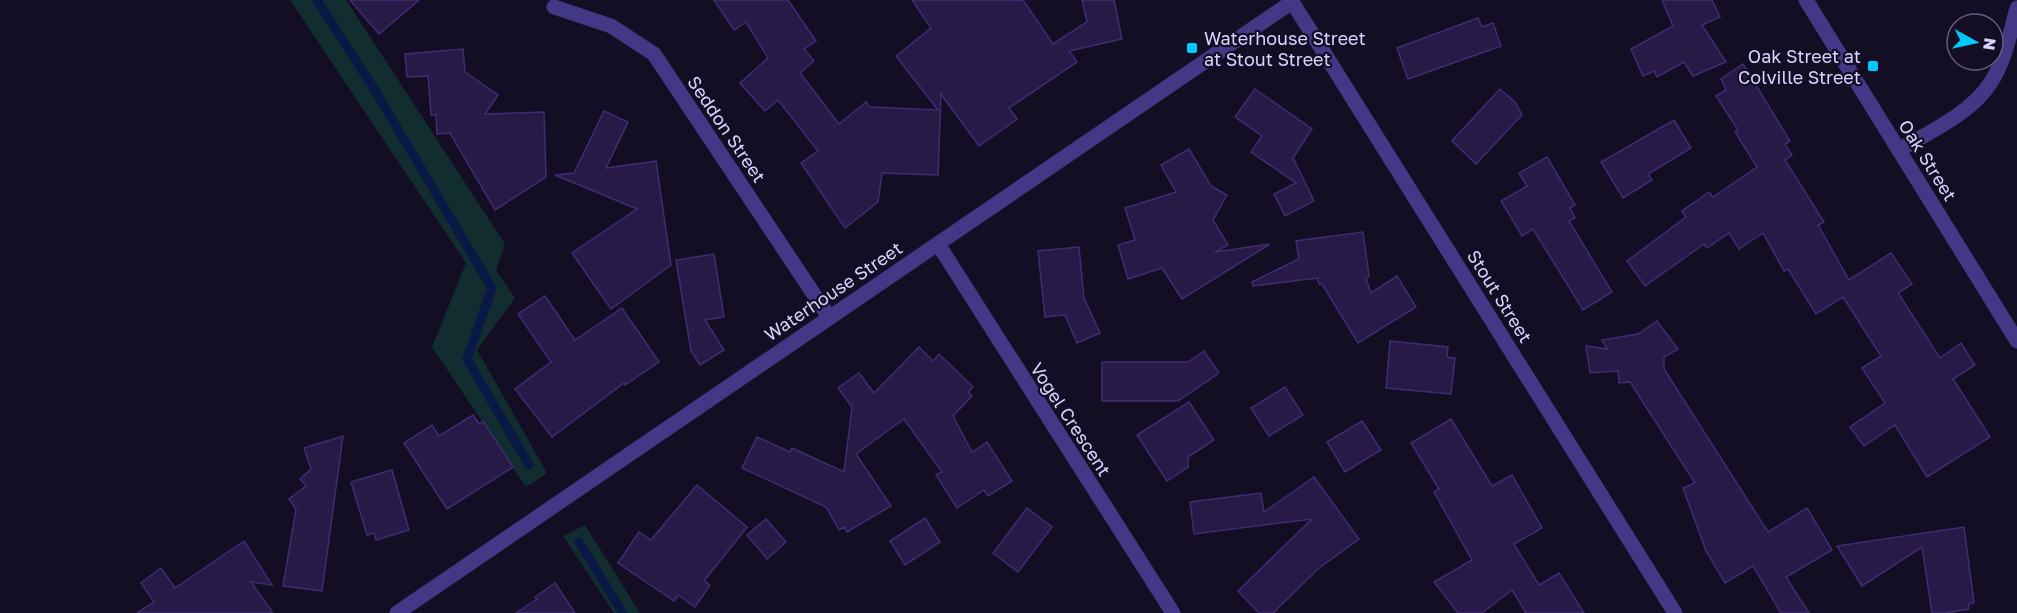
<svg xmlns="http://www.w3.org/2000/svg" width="2017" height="613" font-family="'Golos Text',sans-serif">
	<rect width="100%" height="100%" fill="#140e25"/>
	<g fill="#112d2f">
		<polygon points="290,0 346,0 505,244 496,270 515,298 477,350 547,473 526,487 432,347 466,263"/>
		<polygon points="585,525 640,613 614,613 563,536"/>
	</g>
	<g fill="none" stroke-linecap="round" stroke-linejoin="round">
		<g stroke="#091844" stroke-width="9">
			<polyline points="317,0 374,89 492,288 467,359 529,465"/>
			<polyline points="579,542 623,613"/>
		</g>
	</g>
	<g fill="#281a47" stroke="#412b73" stroke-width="1.5">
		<polygon points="350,0 419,0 379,34"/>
		<polygon points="714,0 788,0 816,41 804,49 814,61 800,73 839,124 866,102 870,107 938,110 896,56 931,28 912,0 1023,0 1053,44 1087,22 1082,0 1114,0 1122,39 1069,51 1077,62 1009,108 1017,119 979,146 941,94 938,175 882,173 878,202 845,228 801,163 818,151 778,100 765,111 740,83 768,58 746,22 734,30"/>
		<polygon points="1662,0 1712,0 1720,17 1702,25 1726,62 1693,76 1684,62 1657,77 1654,71 1643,76 1631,49 1673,26"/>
		<polygon points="1478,18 1482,27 1493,23 1501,46 1408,79 1397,48"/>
		<polygon points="463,49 465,72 498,95 485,114 544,112 546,177 495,210 450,133 437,134 436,115 431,115 428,76 407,77 405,54"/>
		<polygon points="1743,64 1790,141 1785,144 1792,155 1785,160 1824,222 1818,225 1849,280 1891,253 1912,284 1898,293 1940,358 1961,343 1975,365 1953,379 1990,437 1927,477 1895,425 1864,446 1850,427 1885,403 1862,368 1881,356 1843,297 1816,314 1788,269 1784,271 1763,233 1739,249 1729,233 1707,248 1704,244 1645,286 1627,261 1686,217 1682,211 1709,192 1713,197 1757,167 1735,132 1738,130 1716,96 1726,90 1721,79"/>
		<polygon points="1255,89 1312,129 1293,158 1314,201 1285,216 1274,194 1296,183 1251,152 1262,136 1235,117"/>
		<polygon points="1500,89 1515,102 1522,115 1476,164 1452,141"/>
		<polygon points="604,111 628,122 606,168 656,161 671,265 611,309 572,253 637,209 555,175 574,173"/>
		<polygon points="1674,120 1691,148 1648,174 1652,180 1623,198 1601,162"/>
		<polygon points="1189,149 1211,186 1227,195 1213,220 1228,245 1215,252 1270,244 1182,299 1162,268 1128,279 1118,245 1135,240 1125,208 1176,192 1161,165"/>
		<polygon points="1547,157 1575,205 1570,208 1575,218 1569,221 1612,292 1583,310 1533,229 1522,236 1501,201 1527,186 1519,173"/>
		<polygon points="1363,232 1369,276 1366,279 1371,293 1397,276 1416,307 1358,343 1322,284 1319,284 1317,278 1253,286 1252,282 1299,259 1296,241"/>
		<polygon points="1079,247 1084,298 1100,333 1077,343 1065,315 1045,317 1038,251"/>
		<polygon points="714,254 724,317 705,320 724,350 700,365 691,351 676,260"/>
		<polygon points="545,296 575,340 622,308 659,362 625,385 624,383 552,437 515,389 551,362 518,314"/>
		<polygon points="1657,321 1678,349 1664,357 1664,369 1768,532 1807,508 1832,550 1786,577 1809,613 1781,613 1753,566 1725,583 1706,551 1683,488 1695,483 1630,382 1619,383 1618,371 1590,373 1586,346 1607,349 1602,340 1638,334"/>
		<polygon points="1390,341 1448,347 1447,357 1455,358 1451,394 1386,388"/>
		<polygon points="919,347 933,361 939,354 973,387 968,392 972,396 953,416 972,452 987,442 1012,481 988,496 984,490 957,508 936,475 942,472 904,419 856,454 891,506 847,532 844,527 839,530 826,507 742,468 757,437 790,452 792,448 844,472 852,407 838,388 859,373 874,393"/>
		<polygon points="1204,351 1219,373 1178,401 1102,401 1102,362 1188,362"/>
		<polygon points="1285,387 1303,415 1269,436 1251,408"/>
		<polygon points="1189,402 1214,440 1188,457 1188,467 1167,481 1137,435"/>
		<polygon points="473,415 479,424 483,421 513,467 447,509 404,443 432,425 439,436"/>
		<polygon points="1451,419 1492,486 1512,475 1542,528 1514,544 1539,585 1559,573 1584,613 1526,613 1512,590 1482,613 1458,613 1434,582 1472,560 1434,492 1439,489 1411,443"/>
		<polygon points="1362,421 1381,450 1345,472 1327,442"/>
		<polygon points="343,436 322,591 283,586 296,509 289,499 306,486 300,479 311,469 304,448"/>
		<polygon points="392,470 409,530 376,540 374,533 367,535 351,482"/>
		<polygon points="1314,477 1359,539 1319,568 1273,613 1259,613 1238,591 1312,519 1194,534 1190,502 1261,493 1264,512"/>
		<polygon points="697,485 747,527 704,581 710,585 695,607 678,595 674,601 618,563 639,532 651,540"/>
		<polygon points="1027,508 1052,527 1018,572 993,553"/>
		<polygon points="925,518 940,542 905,565 890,541"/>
		<polygon points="766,519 786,542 767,559 747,535"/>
		<polygon points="1964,527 1974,603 1969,604 1969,609 1944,613 1932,613 1922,547 1862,586 1837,546"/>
		<polygon points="244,541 272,585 251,582 273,613 137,613 154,602 141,583 161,568 175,588"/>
		<polygon points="555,583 575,613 516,613 537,599 535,597"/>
	</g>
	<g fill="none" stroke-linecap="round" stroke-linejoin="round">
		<g stroke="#433885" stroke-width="15">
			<polyline points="1291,0 1675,613"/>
			<polyline points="1806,0 2017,341"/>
			<polyline points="554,7 611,26 654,54 829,317"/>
			<path d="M1899,150C1929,132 1972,113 1991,82C2005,61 2010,33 2017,8"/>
			<polyline points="938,244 1173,613"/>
			<polyline points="397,613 1292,2"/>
		</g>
	</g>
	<g fill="#00c9fd" stroke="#140e25" stroke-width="2">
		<rect x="1186" y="42" width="12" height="12" rx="3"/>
		<rect x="1867" y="60" width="12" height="12" rx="3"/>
	</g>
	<g text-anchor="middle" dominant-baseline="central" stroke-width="4.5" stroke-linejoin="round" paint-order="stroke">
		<g font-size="18" fill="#dcd2ff" stroke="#140e25" text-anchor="start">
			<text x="1204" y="38">Waterhouse Street<tspan x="1204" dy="21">at Stout Street</tspan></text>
			<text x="1861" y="56" text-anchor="end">Oak Street at<tspan x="1861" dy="21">Colville Street</tspan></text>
		</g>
		<g font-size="18" fill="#dcd2ff" stroke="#140e25">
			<text transform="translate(727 129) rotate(56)">Seddon Street</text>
			<text transform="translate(1928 160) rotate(58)">Oak Street</text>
			<text transform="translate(833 291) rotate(-34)">Waterhouse Street</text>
			<text transform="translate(1500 296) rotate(58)">Stout Street</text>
			<text transform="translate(1071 419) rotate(57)">Vogel Crescent</text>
		</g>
	</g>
	<g transform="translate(1975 42) rotate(98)"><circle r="28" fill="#140e25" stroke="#645c7c" stroke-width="1.5"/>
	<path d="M0-4.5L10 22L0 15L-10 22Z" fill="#00c9fd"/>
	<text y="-9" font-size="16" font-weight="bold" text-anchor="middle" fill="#dcd2ff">N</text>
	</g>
</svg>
